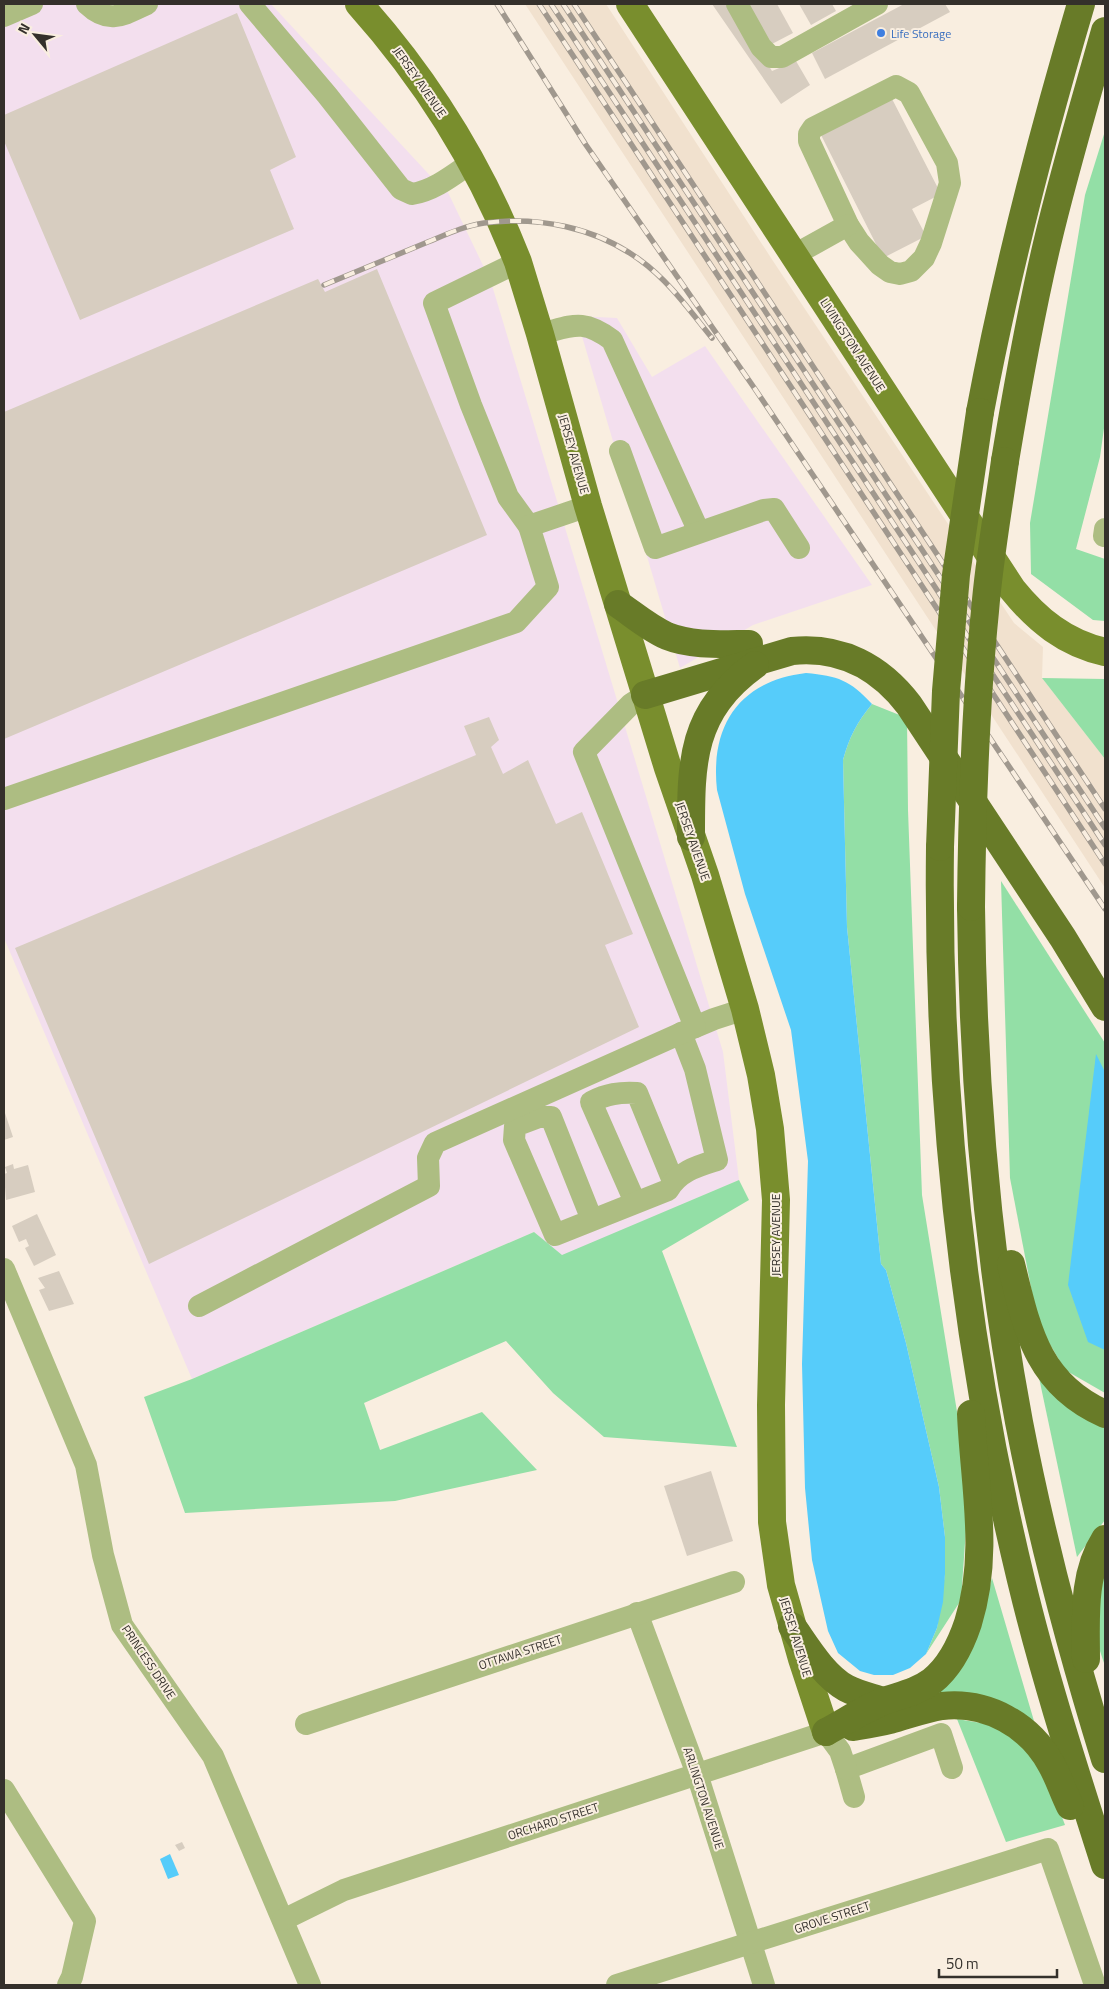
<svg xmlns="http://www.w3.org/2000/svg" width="1109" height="1989" font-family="'Titillium Web',sans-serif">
	<rect width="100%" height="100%" fill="#f9eee0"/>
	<polygon fill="#f1e1ce" points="525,4 606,4 773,261 1014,623 1043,647 1042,678 1105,759 1105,888"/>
	<g fill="#f3dfee">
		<polygon points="4,4 103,4 107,10 126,4 271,4 436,182 442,180 491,282 723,1052 739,1180 562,1256 534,1232 192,1379 4,938"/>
		<polygon points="576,316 617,318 652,377 705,346 872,585 753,625 680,668"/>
	</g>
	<g fill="#93dfa6">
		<polygon points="1105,131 1105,421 1100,457 1076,549 1105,559 1105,621 1093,620 1031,574 1030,523 1085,195"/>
		<polygon points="1042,678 1105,679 1105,759"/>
		<path d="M872,704L907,718L908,810L922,1195L969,1486L961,1600L926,1654L937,1628L945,1574V1537L939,1487L906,1343L886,1270L881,1264L847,927L843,760C849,738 857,722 872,704Z"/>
		<polygon points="1001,881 1105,1043 1105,1393 1065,1370 1038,1324 1010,1178"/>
		<polygon points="739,1180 749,1200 662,1251 737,1447 604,1437 553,1393 506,1341 364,1403 380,1450 482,1412 537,1470 395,1501 185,1513 144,1397 192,1379 534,1232 562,1255"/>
		<polygon points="1038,1373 1105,1426 1105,1520 1077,1557"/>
		<polygon points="1105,1566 1105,1666 1099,1648 1097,1586"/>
		<polygon points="992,1578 1034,1721 1013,1710 938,1694 975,1638"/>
		<polygon points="957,1719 999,1726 1041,1762 1065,1825 1006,1842"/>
	</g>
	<g fill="#56ccfa">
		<path d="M806,673C838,676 850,680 872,704C857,722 849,738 843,760L847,927L881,1264L886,1270L906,1343L939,1487L945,1537V1574L943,1602L937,1628L926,1654L910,1668L893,1675H874L860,1671L838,1653L828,1631L812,1560L805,1488L802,1364L808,1161L791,1030L745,894L717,790C710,726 739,681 806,673Z"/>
		<polygon points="1096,1054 1105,1072 1105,1350 1088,1342 1068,1285"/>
		<polygon points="170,1854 179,1875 168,1879 160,1859"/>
	</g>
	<g fill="#d7cdc0">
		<polygon points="712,4 730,4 772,71 796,61 810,85 781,104"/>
		<polygon points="748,4 777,4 793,33 770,45"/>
		<polygon points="799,4 832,4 836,11 811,25"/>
		<polygon points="904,4 945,4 950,12 825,79 812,53"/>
		<polygon points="237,13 296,157 270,170 294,229 80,320 4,141 4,115"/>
		<polygon points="890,95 941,194 912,209 926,236 883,258 819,131"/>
		<polygon points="377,269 487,535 4,739 4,412 318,279 325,292"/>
		<polygon points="489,717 499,740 491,747 503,774 528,760 556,824 582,812 633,934 605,945 639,1027 149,1264 15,948 476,755 464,726"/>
		<polygon points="4,1110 13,1137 4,1140"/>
		<polygon points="13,1164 14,1169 28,1165 35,1192 6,1200 4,1174 7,1173 5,1167"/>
		<polygon points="37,1214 56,1255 34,1266 25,1248 29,1246 26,1239 19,1242 12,1226"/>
		<polygon points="59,1271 74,1304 49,1311 39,1290 45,1288 38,1278"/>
		<polygon points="711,1471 733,1541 687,1556 664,1486"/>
		<polygon points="182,1842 185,1848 179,1851 175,1845"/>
	</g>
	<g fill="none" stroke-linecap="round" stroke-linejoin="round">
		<g stroke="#adbd82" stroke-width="22">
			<path d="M87,4C109,25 123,15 147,4"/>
			<path d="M250,4L327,95L401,189L412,194C435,190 453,175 472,162"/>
			<polyline points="737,4 761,47 771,57 782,57 877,4"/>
			<polyline points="4,16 32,4"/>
			<polygon points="896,86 909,93 947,163 950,183 931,243 924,258 911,271 900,274 890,272 880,265 859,242 848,225 809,141 809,134 813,128"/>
			<polyline points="794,255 848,225"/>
			<polyline points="518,262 434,303 471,405 508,497 529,526"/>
			<path d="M540,334C573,326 582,318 612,340L699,532"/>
			<polyline points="620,451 655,548 764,510 774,509 799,548"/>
			<polyline points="1104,536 1105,529"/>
			<polyline points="4,799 516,622 548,587 529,526 588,506"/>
			<polyline points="695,1027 714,1019 745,1009"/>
			<path d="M635,1202L591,1102C607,1094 619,1092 637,1093L673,1181"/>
			<path d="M592,1220L551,1117H539L515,1126L514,1140L555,1235L668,1190C679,1171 698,1166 717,1160L695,1069L681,1033"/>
			<polyline points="4,1269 86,1465 103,1555 122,1625 213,1756 310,1985"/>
			<polyline points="199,1306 429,1186 428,1158 435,1143 695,1027 584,752 631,704 645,695"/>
			<polyline points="637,1613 697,1774 764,1985"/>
			<polyline points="306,1724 734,1582"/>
			<polyline points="4,1790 85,1921 72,1977 68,1985"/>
			<polyline points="854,1797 846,1769 941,1734 952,1768"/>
			<polyline points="283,1920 344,1890 826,1732 840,1751 846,1769"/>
			<polyline points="617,1985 1048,1849 1095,1985"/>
		</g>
		<g stroke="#798e2d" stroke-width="28">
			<path d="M359,4C427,80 481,167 518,262L540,334L588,506L668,768L705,875L745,1009L761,1075L770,1129L776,1200L771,1405L772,1522L781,1585L802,1659L826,1732"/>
			<path d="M630,4L1012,589C1037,620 1065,643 1105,652"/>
		</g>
		<g stroke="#687b28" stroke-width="28">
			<path d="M980,412C1006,274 1041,139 1081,4"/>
			<path d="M1005,461C1017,389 1030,316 1047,244C1064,172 1085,102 1105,31"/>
			<path d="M618,604C634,615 649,628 667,636C692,646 722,644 749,644"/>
			<path d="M645,695L792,651C841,646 880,667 909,705L1063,938L1105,1007"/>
			<path d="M691,837C691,763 690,712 755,665"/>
			<path d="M940,847C937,1094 963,1340 1021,1580C1044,1676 1075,1771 1105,1865"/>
			<path d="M971,907C973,1079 987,1252 1019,1422C1041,1536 1071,1649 1105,1759"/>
			<path d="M1011,1264C1027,1329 1037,1384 1105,1414"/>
			<path d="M792,1626C807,1647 823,1675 846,1688C857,1694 871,1697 883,1701"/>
			<path d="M1086,1659C1086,1618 1082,1575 1105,1539"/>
			<path d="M853,1727C865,1725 878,1723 890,1720C908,1715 924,1709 942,1706C987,1701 1030,1725 1051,1764C1059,1778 1063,1792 1070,1806"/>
			<path d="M826,1732C845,1722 864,1709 884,1701C901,1695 917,1692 932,1681C951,1666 961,1644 968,1623C990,1553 974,1485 971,1414"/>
		</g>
		<defs>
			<g id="rail">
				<polyline points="497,4 586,145 755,389 1105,909"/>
				<polyline points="539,4 1105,864"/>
				<polyline points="551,4 1105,845"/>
				<polyline points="563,4 1105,828"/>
				<polyline points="574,4 1105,809"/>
				<path d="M324,285C357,271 390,258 423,244C443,236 463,226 484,223C538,216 595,227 640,260C668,280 690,311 712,338"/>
			</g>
		</defs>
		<use href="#rail" stroke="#a0988e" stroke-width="5.5"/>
		<use href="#rail" stroke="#f9eee0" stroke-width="4" stroke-dasharray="11" stroke-linecap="butt"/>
		<g stroke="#687b28" stroke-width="28">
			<polyline points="940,847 946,691 956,575 980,412"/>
			<path d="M971,907C972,808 975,710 985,611C989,561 998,511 1005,461"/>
		</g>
	</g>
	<circle fill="#3f7fe0" stroke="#f9eee0" stroke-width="2" cx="881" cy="33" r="5"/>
	<g text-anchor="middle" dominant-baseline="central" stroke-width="4" stroke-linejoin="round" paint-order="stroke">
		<g font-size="12" fill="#366cbe" stroke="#f9eee0" text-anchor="start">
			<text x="891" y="33">Life Storage</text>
		</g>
		<g font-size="12" fill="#34302b" stroke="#f9eee0">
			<text transform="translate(420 82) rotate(55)">JERSEY AVENUE</text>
			<text transform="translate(853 345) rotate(57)">LIVINGSTON AVENUE</text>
			<text transform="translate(574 454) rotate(74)">JERSEY AVENUE</text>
			<text transform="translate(693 841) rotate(71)">JERSEY AVENUE</text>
			<text transform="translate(775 1235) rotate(-90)">JERSEY AVENUE</text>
			<text transform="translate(796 1637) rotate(73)">JERSEY AVENUE</text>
			<text transform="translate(520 1652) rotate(-18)">OTTAWA STREET</text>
			<text transform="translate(149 1662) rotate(56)">PRINCESS DRIVE</text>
			<text transform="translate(704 1798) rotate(72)">ARLINGTON AVENUE</text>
			<text transform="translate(553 1821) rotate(-18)">ORCHARD STREET</text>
			<text transform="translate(832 1917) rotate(-18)">GROVE STREET</text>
		</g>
	</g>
	<rect width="1109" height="1989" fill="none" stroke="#34302b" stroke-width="10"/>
	<g transform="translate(35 35) rotate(299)" stroke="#f9eee0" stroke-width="4" paint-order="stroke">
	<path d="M0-4L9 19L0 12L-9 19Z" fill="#34302b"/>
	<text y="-8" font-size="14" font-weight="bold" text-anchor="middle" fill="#34302b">N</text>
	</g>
	<path d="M939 1969v8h118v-8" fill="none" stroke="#34302b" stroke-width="2.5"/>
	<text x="946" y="1969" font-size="15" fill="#34302b" stroke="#f9eee0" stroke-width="4" paint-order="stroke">50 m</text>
</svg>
